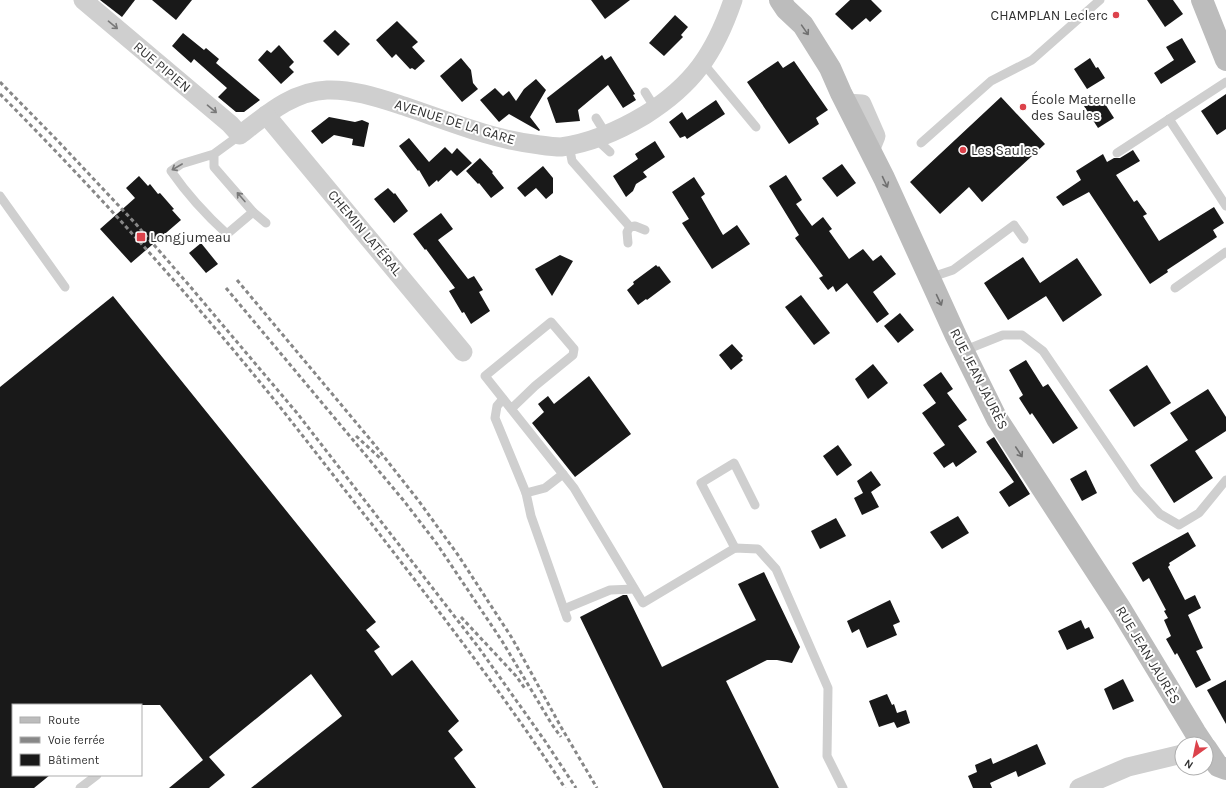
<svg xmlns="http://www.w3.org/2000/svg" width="1226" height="788" font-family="Karla,sans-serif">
	<rect width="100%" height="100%" fill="#fff"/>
	<g fill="#191919">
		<polygon points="100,0 135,0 122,17"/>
		<polygon points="152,0 192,0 176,20"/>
		<polygon points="591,0 630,0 605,19"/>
		<polygon points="850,0 871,0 882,11 870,22 866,18 852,30 835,14"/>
		<polygon points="1147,0 1173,0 1183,14 1165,27"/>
		<polygon points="675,15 688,27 681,35 683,37 664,56 649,43"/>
		<polygon points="397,21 418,42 412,47 425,61 415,70 412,68 410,69 396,54 392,58 376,40"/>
		<polygon points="335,30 350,44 338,56 323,41"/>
		<polygon points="183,33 204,50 206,48 219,59 216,63 260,100 244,112 236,112 218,97 227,88 194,59 191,63 172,46"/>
		<polygon points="1182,38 1196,62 1161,84 1154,73 1174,60 1166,47"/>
		<polygon points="279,45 294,62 289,67 294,72 281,84 258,60 267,50 271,53"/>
		<polygon points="602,55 605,60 611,56 635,94 633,95 636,100 623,108 608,85 578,110 580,121 556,123 547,98"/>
		<polygon points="461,58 471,70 473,83 478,89 462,102 440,76"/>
		<polygon points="1090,58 1096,68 1098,67 1105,78 1087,89 1074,69"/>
		<polygon points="778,61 783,68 794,61 828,110 816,118 819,124 789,144 747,82"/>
		<polygon points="536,79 546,90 530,117 540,130 539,131 509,114 499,122 480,100 495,88 503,96 509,91 516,101 524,89"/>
		<polygon points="1226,94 1226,129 1217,135 1201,111"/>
		<polygon points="1100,96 1114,118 1098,128 1084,106"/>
		<polygon points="1001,97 1045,144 982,202 969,187 940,214 910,182"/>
		<polygon points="716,100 725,114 687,139 685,136 680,138 669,122 682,112 687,120"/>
		<polygon points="329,117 355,122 362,120 369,123 364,147 352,145 353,139 334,135 322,144 311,131"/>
		<polygon points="409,138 429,162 445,147 452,154 457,148 472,163 457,176 451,170 438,182 437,180 429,187 419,170 418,171 399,146"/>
		<polygon points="655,141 665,157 643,172 647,177 636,184 633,191 626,197 613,176 638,159 635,154"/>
		<polygon points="1133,150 1140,161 1116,175 1134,202 1137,200 1147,214 1143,216 1159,241 1214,207 1224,223 1213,230 1217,237 1167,270 1168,272 1150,284 1089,192 1063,206 1056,197 1081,180 1076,171 1103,154 1107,162 1114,158 1120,158"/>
		<polygon points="480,158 493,172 492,173 504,188 491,198 479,183 478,184 466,171"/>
		<polygon points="842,164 856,183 837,197 822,178"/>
		<polygon points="543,166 553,178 553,193 546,199 536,188 525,197 517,188"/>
		<polygon points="786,175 802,200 796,204 812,226 823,217 832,229 829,231 849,259 863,249 873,261 881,255 896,274 873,292 889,314 877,323 847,283 836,292 833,286 828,290 819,278 823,276 795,238 799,235 769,186"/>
		<polygon points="139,176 148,186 150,184 158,194 160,193 174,209 172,210 181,220 131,263 100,229 135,198 126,188"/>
		<polygon points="694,177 705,194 701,197 723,235 737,225 750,244 712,269 682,223 689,219 672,192"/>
		<polygon points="388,188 394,194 395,193 408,211 394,223 374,199"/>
		<polygon points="441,213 453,229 438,240 468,279 474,276 483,290 479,292 490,311 471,324 464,312 462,313 449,291 455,288 426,249 425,250 413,234"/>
		<polygon points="201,243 218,264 206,273 189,253"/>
		<polygon points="560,255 573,261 552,296 535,269"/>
		<polygon points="1023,257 1040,283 1077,258 1102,295 1063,322 1046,296 1008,320 984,283"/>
		<polygon points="656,265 658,267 659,266 671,282 647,300 646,299 638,305 627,290 634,284 633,282"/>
		<polygon points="801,295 830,333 814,345 785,307"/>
		<polygon points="113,296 376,622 366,630 380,647 374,651 392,676 412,660 459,721 448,731 463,750 454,758 476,788 251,788 342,716 311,674 209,757 225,775 209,788 169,788 203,760 160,705 13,705 13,775 50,775 34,788 0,788 0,387"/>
		<polygon points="900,313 914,330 898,343 884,326"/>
		<polygon points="732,344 743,356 741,358 743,360 731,370 719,355"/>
		<polygon points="1026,360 1043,387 1048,384 1078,428 1053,444 1032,413 1030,415 1019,398 1023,395 1009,370"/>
		<polygon points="873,364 888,383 868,399 855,379"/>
		<polygon points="1147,365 1171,403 1134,427 1109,390"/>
		<polygon points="941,372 953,389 947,393 967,420 958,426 977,452 956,467 953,462 944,468 933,453 945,445 922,413 936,403 923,385"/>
		<polygon points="589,376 631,434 575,477 532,423 544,412 538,404 548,396 554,404"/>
		<polygon points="1208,389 1226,417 1226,431 1195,451 1213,478 1174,503 1150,465 1188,440 1170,413"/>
		<polygon points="994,437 1030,494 1009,507 999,492 1014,482 986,442"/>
		<polygon points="838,445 852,465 837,476 823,456"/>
		<polygon points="1086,470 1097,493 1082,501 1070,479"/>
		<polygon points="871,471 881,485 871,492 879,507 862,515 854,498 863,493 857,481"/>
		<polygon points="958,516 969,533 942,549 930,532"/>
		<polygon points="836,518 846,536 820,549 811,531"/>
		<polygon points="1188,532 1196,546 1169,563 1170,565 1168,567 1185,600 1195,595 1201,608 1188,615 1203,648 1196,651 1211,680 1196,688 1177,653 1175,655 1166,639 1171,636 1164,620 1168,618 1164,611 1166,610 1149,578 1143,582 1132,563"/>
		<polygon points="764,572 800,647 792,663 777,660 767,660 726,681 779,788 663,788 580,617 623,595 627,595 662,667 756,620 738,584"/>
		<polygon points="890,600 900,622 893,625 897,635 867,648 859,629 852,633 847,621"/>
		<polygon points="1081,620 1085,629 1089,627 1094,638 1067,650 1058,631"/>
		<polygon points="1123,679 1134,701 1113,710 1104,689"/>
		<polygon points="1226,680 1226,724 1207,690"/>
		<polygon points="887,694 892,705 894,704 897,713 906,710 910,723 897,728 894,722 879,727 869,701"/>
		<polygon points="1037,744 1046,764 1018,777 1016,771 990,783 992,788 973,788 968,776 977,772 975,765 991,758 993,764"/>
	</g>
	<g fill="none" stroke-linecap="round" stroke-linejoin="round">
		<g stroke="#cfcfcf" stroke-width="9">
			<polyline points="703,63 756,127"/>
			<polyline points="645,92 655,108"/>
			<polyline points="596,118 606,134"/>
			<polyline points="1169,119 1226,206"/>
			<polyline points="595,138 610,152"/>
			<polyline points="921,143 991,81 1032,60 1100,0"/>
			<polyline points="569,145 572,161 630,227"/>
			<polyline points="1117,153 1226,82"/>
			<path d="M214,154V167L253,212L227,234C206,215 187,194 171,171L181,164L214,154L240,135"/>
			<polyline points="0,196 65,287"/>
			<polyline points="253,212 266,223"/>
			<polyline points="628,243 627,232 630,227 635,226 645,230"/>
			<polyline points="929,278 953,270 1014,225 1024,239"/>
			<polyline points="1175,288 1226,252"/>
			<polyline points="963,351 1003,335 1022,335 1043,351 1137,489 1160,514 1179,525 1199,513 1226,480"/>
			<polyline points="503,399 497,406 495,418 526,493 545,488 563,474"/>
			<polyline points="511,409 535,386 573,355 574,349 551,322 485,376 574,488 643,603 735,548 758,549 776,569 828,688 827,756 843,788"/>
			<polyline points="526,493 531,516 567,618"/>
			<polyline points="735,548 701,483 734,463 755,505"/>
			<polyline points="564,609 610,590 634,589"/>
			<polyline points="80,788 97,775"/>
		</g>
		<g stroke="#cfcfcf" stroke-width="19">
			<path d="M83,0L230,124L240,135C266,115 293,91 327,90C353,89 379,98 404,106C448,121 493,140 540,145C547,146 554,147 561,147C590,143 620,130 645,115C693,85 715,53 733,0"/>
			<polyline points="846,103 862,104 876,136 870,151"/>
			<polyline points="266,115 463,352"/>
			<polyline points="1079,788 1128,767 1182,754"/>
		</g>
		<g stroke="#bcbcbc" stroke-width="22">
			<polyline points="780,0 786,9 803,25 830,68 841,93 884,178 956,336 997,419 1120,608 1195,732 1203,744"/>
			<polyline points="1202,0 1226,60"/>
			<polyline points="1206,748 1218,766 1226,769"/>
		</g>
		<g stroke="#878787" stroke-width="3" stroke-dasharray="4 3" stroke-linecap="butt">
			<polyline points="0,82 56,139 135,223 188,284 297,413 479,648 545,741 576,788"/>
			<path d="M0,94C97,192 190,295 276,402C308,442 339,483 371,523C438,610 505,696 565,788"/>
			<polyline points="237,280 374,444 418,500 458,555 512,638 561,727 597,788"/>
			<polyline points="226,288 404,501 437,544 502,641 551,723 561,737"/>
			<polyline points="356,436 381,459"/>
			<polyline points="461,617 516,676 526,690"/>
		</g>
	</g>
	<defs><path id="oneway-shaft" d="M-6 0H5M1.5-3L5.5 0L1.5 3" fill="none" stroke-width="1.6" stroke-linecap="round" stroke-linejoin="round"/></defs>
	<g stroke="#797979">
		<use href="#oneway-shaft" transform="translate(113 25) rotate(40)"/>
		<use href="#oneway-shaft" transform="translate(212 109) rotate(40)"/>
		<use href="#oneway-shaft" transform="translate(177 167) rotate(150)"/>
		<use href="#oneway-shaft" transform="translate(241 197) rotate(-131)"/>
	</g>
	<g stroke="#707070">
		<use href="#oneway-shaft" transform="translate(805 30) rotate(55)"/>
		<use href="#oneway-shaft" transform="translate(885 182) rotate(65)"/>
		<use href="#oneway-shaft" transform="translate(939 300) rotate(65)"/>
		<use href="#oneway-shaft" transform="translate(1019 452) rotate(57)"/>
	</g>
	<g fill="#dc424b" stroke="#fff" stroke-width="1.5">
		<circle cx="1116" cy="15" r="4"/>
		<circle cx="1023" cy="107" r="4"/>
		<circle cx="963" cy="150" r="4"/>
		<rect x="136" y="232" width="10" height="10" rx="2"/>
	</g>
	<g text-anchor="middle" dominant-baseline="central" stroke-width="4" stroke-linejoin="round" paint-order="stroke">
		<g font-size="14" fill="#323232" stroke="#fff" text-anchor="start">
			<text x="1108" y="15" text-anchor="end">CHAMPLAN Leclerc</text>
			<text x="1031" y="99">École Maternelle<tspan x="1031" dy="16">des Saules</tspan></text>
			<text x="971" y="150">Les Saules</text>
			<text x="150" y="237">Longjumeau</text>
		</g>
		<g font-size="14" fill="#323232" stroke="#fff">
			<text transform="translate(162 67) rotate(40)">RUE PIPIEN</text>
			<text transform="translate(455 122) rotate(17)">AVENUE DE LA GARE</text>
			<text transform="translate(365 233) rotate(50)">CHEMIN LATÉRAL</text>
			<text transform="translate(979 379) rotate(63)">RUE JEAN JAURÈS</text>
			<text transform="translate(1148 655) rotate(59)">RUE JEAN JAURÈS</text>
		</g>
	</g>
	<rect x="12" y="704" width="130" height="72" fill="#ffffff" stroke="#adadad"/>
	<rect x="20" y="717" width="20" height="6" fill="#bcbcbc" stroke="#adadad"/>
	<text x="48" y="724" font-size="12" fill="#323232">Route</text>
	<rect x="20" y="737" width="20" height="6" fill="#878787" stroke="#adadad"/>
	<text x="48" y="744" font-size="12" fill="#323232">Voie ferrée</text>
	<rect x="20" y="754" width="20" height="12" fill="#191919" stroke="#adadad"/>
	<text x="48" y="764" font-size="12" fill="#323232">Bâtiment</text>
	<g transform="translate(1194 756) rotate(213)"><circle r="19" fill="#ffffff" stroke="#adadad"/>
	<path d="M0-3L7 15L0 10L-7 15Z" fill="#dc424b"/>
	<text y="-6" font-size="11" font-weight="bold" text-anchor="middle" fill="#323232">N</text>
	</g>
</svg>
